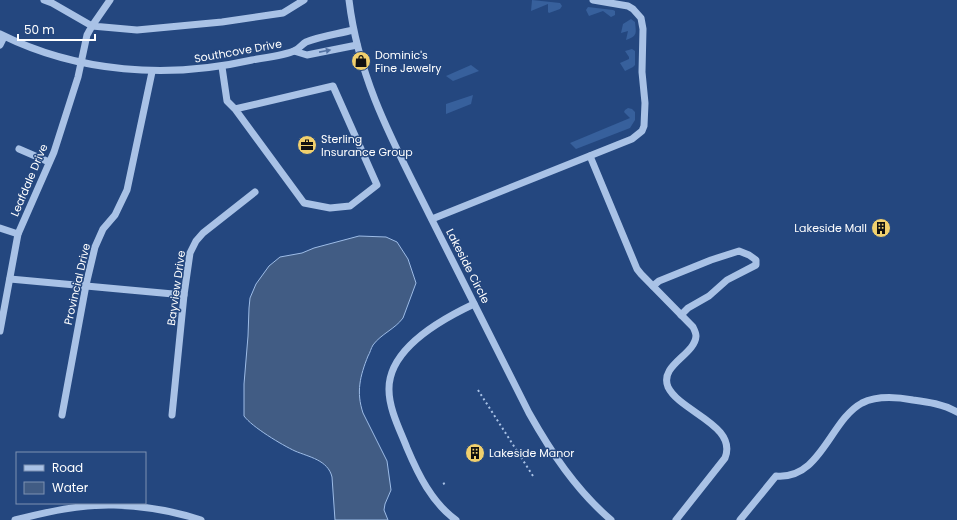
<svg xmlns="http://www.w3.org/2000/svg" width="957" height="520" font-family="Poppins,sans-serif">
	<rect width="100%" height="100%" fill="#24477f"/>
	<g fill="#37609c">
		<polygon points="532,0 560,3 562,6 560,9 549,13 548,12 548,4 531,11"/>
		<polygon points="588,7 613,10 615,11 615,15 611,17 603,11 589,16 586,10"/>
		<path d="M631,19L635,22C636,33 638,36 626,40L628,31L621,33L623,24Z"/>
		<polygon points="632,49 635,51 635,65 633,67 625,71 620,63 629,59 629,57 625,51"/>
		<polygon points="471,65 479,71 453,81 446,76"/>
		<polygon points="473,95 471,104 446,114 446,104"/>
		<polygon points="628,108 632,109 635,112 635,120 630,128 576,149 570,143 630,118 624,112 625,110"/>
	</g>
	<path fill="#415c84" stroke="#9dbce7" d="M359,236L386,237L397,242L408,259L416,283L403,318C395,329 381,334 373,345C371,348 370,353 368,356C360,376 356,392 363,413L387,461L391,490L385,504L384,510L388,520H335L332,477C328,460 309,457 295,451C282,445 252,427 244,416V384L248,336L249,308L250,298L256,284L269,266L280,257L302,253L314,248Z"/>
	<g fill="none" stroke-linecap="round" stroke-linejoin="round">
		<g stroke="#a9c2e6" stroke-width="2" stroke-dasharray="2 3" stroke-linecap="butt">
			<polyline points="478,390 533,476"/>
			<polyline points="443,484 445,483"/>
		</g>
		<g stroke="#a9c2e6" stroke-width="7">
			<polyline points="110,0 92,26 137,30 222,22 283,13 304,0"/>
			<path d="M349,0C359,83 396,147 432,220C464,284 497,348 529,413C551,452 576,490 611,520"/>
			<path d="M0,34C78,73 168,79 252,60C263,58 286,55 294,51C299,49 302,44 306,42C321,36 338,34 353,30"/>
			<polyline points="0,45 4,37"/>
			<polyline points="294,51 307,55 357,45"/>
			<polyline points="222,67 227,101 235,109 333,86 377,185 350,206 330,208 304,203 235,109"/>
			<polyline points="19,149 49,162"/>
			<path d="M590,156L637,269L641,274L693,327C694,329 696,333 696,336C695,355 659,365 668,387C680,412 738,425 725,458L676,520"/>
			<polyline points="432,219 632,139 642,131 644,126 645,103 642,72 643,29 641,18 633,9 628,6 593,0"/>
			<polyline points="0,228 18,234"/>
			<polyline points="10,279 184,295"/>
			<polyline points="653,286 659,281 711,260 739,251 749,255 756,260 756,265 754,266 727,280 709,296 688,308 681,315"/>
			<polyline points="0,331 18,234 54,152 78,77 87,35 92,26 52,3 44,0"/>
			<polyline points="62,415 86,285 95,247 103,229 115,215 127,190 152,72"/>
			<polyline points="172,415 184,295 190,253 196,241 203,233 255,192"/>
			<path d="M15,520C47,512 81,504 114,505C143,506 174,511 201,520"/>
			<path d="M456,520C432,503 418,474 407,448C400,430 389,409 389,390C388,349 442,319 474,304"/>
			<path d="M740,520L776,476C821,480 830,420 862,403C878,395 897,397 913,400C928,402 943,404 957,412"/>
		</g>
	</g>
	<defs><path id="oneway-solid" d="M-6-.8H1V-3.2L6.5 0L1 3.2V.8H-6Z"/></defs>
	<use fill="#5372a3" href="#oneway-solid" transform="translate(325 51) rotate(-11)"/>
	<defs>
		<symbol id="shop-disc" viewBox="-11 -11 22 22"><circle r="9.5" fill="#f1d06d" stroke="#24477f"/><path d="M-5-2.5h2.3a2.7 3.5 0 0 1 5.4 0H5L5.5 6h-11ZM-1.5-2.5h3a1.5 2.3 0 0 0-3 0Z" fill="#111"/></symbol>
		<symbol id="office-disc" viewBox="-11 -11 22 22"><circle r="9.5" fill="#f1d06d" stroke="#24477f"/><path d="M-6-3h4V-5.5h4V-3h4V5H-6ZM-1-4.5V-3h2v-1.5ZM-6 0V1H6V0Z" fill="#111"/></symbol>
		<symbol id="building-disc" viewBox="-11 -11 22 22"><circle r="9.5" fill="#f1d06d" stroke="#24477f"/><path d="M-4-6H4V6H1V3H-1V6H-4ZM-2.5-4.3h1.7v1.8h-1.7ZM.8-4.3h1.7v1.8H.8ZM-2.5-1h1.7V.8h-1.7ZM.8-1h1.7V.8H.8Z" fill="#111"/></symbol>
	</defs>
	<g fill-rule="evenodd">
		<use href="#shop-disc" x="350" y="50" width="22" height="22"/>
		<use href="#office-disc" x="296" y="134" width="22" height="22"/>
		<use href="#building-disc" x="870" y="217" width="22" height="22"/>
		<use href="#building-disc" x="464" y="442" width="22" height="22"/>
	</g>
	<g text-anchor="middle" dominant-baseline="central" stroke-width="3" stroke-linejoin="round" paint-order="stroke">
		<g font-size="11" fill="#fff" stroke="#24477f">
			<text transform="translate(238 51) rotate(-10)">Southcove Drive</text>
			<text transform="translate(29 180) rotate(-67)">Leafdale Drive</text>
			<text transform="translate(468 266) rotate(63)">Lakeside Circle</text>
			<text transform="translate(77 284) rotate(-77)">Provincial Drive</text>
			<text transform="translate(176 288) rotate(-82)">Bayview Drive</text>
		</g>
		<g font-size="11" fill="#fff" stroke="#24477f" text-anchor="start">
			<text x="375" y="55">Dominic's<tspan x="375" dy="13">Fine Jewelry</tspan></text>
			<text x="321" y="139">Sterling<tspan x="321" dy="13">Insurance Group</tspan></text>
			<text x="867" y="228" text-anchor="end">Lakeside Mall</text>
			<text x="489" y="453">Lakeside Manor</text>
		</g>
	</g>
	<rect x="16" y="452" width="130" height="52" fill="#24477f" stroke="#7c91b2"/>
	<rect x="24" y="465" width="20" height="6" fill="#a9c2e6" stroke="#7c91b2"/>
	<text x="52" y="472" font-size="12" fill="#ffffff">Road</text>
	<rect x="24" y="482" width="20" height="12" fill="#415c84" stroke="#7c91b2"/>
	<text x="52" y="492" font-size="12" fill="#ffffff">Water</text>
	<path d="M18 34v6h77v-6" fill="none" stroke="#ffffff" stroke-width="2"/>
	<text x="24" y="34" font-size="12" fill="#ffffff" stroke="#24477f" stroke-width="3" paint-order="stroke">50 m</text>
</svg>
